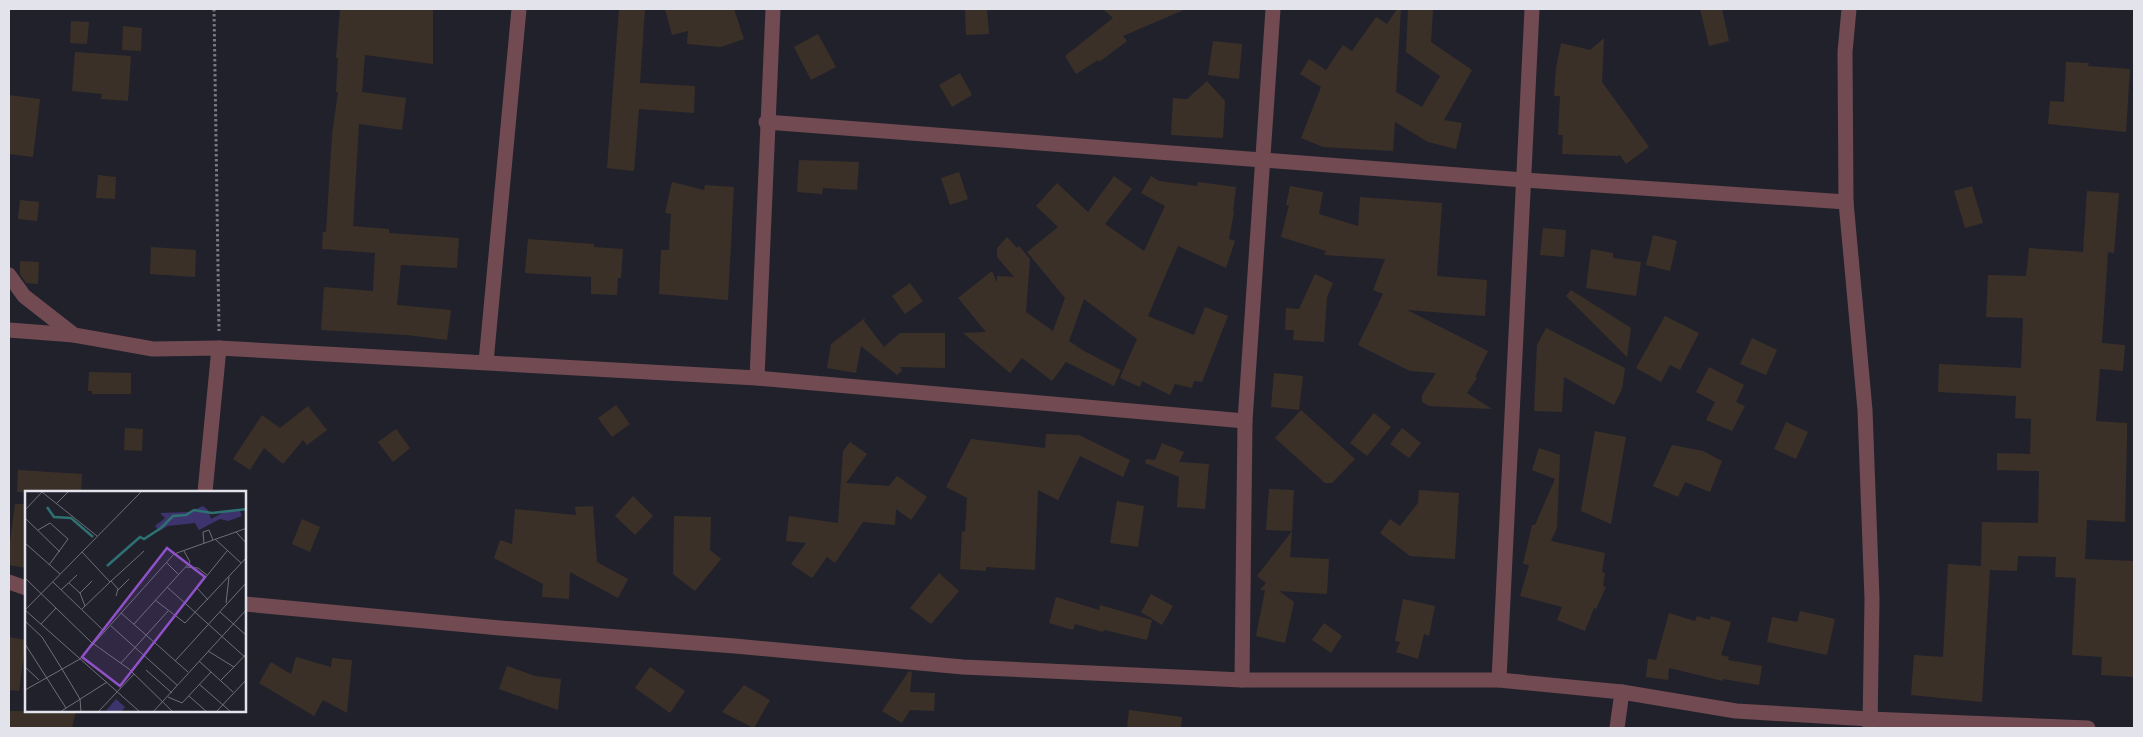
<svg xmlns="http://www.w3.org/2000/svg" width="2143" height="737" font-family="'IBM Plex Sans',sans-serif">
	<rect width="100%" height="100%" fill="#21212c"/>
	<g fill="#3b3027">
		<polygon points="340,9 433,9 433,64 365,55 362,92 406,98 402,130 359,124 353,226 389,229 389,233 459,238 457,268 401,265 397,305 451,310 447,340 407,335 321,330 324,287 373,291 375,253 322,249 323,232 326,232 332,135 338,92 336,92 338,58 336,58"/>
		<polygon points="619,9 645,9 640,83 695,86 694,113 639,109 634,171 607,168"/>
		<polygon points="665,9 734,9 744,39 721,47 687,44 688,31 672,35"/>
		<polygon points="965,9 987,9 989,34 966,35"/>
		<polygon points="1103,9 1186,9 1123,36 1127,41 1099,62 1098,60 1076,74 1065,56 1113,18"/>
		<polygon points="1397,9 1401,9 1396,92 1422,107 1440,76 1406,52 1408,9 1433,9 1431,42 1472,70 1444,120 1462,123 1456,149 1428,142 1395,122 1393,151 1323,147 1301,138 1321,87 1300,74 1309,59 1326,70 1343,45 1352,51 1376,17 1387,24"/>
		<polygon points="1700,9 1722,9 1729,41 1709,46"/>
		<polygon points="71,21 89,22 87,44 70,43"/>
		<polygon points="123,26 142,28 141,51 122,50"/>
		<polygon points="818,34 836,67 811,80 794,47"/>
		<polygon points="1604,38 1602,82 1649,147 1626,164 1620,155 1618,156 1562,154 1563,135 1558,135 1560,96 1554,96 1556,68 1561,43 1590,50"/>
		<polygon points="1213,41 1242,44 1239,79 1208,75"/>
		<polygon points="75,52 131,56 128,101 101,99 102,94 72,91"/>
		<polygon points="2066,62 2089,63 2088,66 2130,69 2126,132 2048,124 2050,101 2064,102"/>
		<polygon points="960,73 972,95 952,107 939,85"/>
		<polygon points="1207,81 1225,101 1223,138 1171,135 1173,98 1187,99"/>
		<polygon points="9,95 40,99 33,157 9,154"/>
		<polygon points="799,160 859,162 857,190 823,188 822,194 797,192"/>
		<polygon points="959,172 968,199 950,205 941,178"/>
		<polygon points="98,175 116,177 115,199 96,198"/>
		<polygon points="1114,176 1132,189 1105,224 1144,251 1165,206 1141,193 1151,176 1159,181 1197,186 1198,182 1236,187 1233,211 1234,212 1229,239 1235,241 1226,268 1178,246 1148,316 1194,335 1205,307 1228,316 1202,382 1194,381 1192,388 1175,384 1170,395 1142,381 1140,387 1120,378 1137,339 1084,299 1069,341 1084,351 1121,370 1114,386 1066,362 1052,381 1022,358 1010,373 963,333 986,332 958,298 992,271 997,283 997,276 1014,277 997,257 997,248 1007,237 1017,248 1019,246 1030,259 1026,312 1053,331 1065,298 1027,252 1058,227 1036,206 1057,183 1088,212"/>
		<polygon points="672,182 704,190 705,185 734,187 728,300 659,294 661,250 669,250 671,214 665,213"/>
		<polygon points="1290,186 1323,192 1319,214 1358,226 1360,197 1442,203 1437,276 1487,280 1485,316 1407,310 1488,351 1475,377 1477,378 1467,393 1492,409 1429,406 1422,402 1422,395 1436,373 1410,371 1358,345 1383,294 1373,290 1385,259 1324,255 1326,251 1281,237 1289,205 1286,205"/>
		<polygon points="1972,186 1983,223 1965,228 1954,191"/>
		<polygon points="2087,191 2119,193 2114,253 2108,252 2102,343 2125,345 2123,371 2100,369 2096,421 2127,423 2127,440 2125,522 2087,520 2085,559 2134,561 2134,677 2101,675 2102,657 2072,655 2076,578 2055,577 2056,557 2018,556 2017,571 1990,570 1982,702 1911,695 1914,655 1943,657 1948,564 1981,566 1982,522 2038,523 2039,471 1997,470 1997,453 2030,454 2031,419 2015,418 2016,396 1938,392 1939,364 2021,368 2023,318 1986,317 1988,275 2026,276 2029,248 2083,252"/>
		<polygon points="20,200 39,202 37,221 18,219"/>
		<polygon points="1543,228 1566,230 1564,257 1540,255"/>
		<polygon points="1653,235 1677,241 1670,271 1646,265"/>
		<polygon points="528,239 594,244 594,247 623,249 621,278 618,278 617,295 591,294 591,277 525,273"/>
		<polygon points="151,247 196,250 195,277 150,274"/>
		<polygon points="1591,249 1613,253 1613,258 1641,262 1636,296 1586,288"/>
		<polygon points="20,261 39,262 38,284 26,283 20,274"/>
		<polygon points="1315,274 1333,283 1327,297 1324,342 1293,340 1294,330 1285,330 1286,308 1299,309"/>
		<polygon points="910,283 923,301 905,314 892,296"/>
		<polygon points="1571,290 1631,328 1627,357 1566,296"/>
		<polygon points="1665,316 1699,333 1680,370 1670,365 1661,382 1636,368"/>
		<polygon points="865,318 864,321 884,347 900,333 945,333 945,368 900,367 902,370 897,375 861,346 856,373 827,368 831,344"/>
		<polygon points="1546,328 1625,368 1622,389 1614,405 1564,377 1562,412 1534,411 1537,345"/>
		<polygon points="1752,338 1777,350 1766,375 1740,364"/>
		<polygon points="1709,367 1744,385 1736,402 1745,406 1732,431 1706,420 1715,402 1696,392"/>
		<polygon points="89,372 131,373 131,394 92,394 92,391 88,391"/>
		<polygon points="1274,373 1303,376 1299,410 1271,407"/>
		<polygon points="616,405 630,424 612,437 598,418"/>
		<polygon points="308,406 327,430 307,445 303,440 283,464 264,448 250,470 233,459 262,415 280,428"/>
		<polygon points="1301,410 1355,459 1332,483 1325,483 1275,438"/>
		<polygon points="1374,413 1391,427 1367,456 1350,443"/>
		<polygon points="1786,422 1808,432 1796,459 1774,449"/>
		<polygon points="125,428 143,429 142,451 124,450"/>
		<polygon points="1402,428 1421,443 1409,458 1390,444"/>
		<polygon points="396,429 410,448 393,462 378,442"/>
		<polygon points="1595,431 1626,437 1611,524 1581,511"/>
		<polygon points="1046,434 1079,435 1130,460 1123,477 1080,456 1058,500 1038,490 1035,570 986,567 986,571 960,569 962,531 965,532 967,498 946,487 971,439 1045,448"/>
		<polygon points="850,442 867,454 846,483 889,486 897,476 927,497 911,520 896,509 895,525 863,522 835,563 827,557 812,578 791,564 806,543 786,541 789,516 838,523 843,451"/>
		<polygon points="1162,443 1184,452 1179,462 1209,464 1205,509 1177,507 1179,477 1145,463 1146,459 1155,460"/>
		<polygon points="1672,445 1703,451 1722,461 1710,492 1685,482 1678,497 1653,486"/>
		<polygon points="1539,448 1560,455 1557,528 1551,541 1605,553 1602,572 1605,573 1603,586 1606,587 1596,609 1594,608 1585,631 1557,620 1562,607 1520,596 1529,565 1523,564 1532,525 1535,525 1555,479 1532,470"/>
		<polygon points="18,470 82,474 81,492 17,492"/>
		<polygon points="1269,489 1294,490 1292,531 1266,530"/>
		<polygon points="1419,490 1459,493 1455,559 1410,556 1380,533 1390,519 1400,526 1418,503"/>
		<polygon points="633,496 653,516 635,535 615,516"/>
		<polygon points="1117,501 1144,506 1138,547 1110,543"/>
		<polygon points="15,504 26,504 26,568 9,565 9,549"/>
		<polygon points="593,506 597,562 628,579 618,598 570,572 569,599 542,597 543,584 494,558 500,540 512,544 515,509 576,515 575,507"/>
		<polygon points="674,516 711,517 710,550 721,559 695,591 673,574"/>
		<polygon points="302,519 320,527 310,552 292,544"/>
		<polygon points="1292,531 1290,557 1329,559 1327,594 1279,591 1294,602 1285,643 1256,636 1265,590 1260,590 1266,583 1257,576"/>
		<polygon points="939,573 959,591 931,624 910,608"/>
		<polygon points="1151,594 1173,606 1162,625 1141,612"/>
		<polygon points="1056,597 1099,610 1100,605 1152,620 1147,640 1104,630 1103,632 1075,624 1073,630 1049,623"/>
		<polygon points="1403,599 1435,606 1429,636 1424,634 1418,659 1396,652 1400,642 1395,641"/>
		<polygon points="1800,611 1835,619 1827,655 1767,642 1772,617 1797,622"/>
		<polygon points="1669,613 1695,621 1697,616 1710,620 1711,616 1731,622 1721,655 1729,657 1728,660 1762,666 1759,685 1723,679 1723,681 1669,668 1668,680 1646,677 1648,659 1656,660"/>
		<polygon points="1324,623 1342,636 1331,653 1312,640"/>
		<polygon points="9,637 26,640 19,691 9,690"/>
		<polygon points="296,657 331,667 332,658 352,660 347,713 323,700 314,716 259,683 271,662 291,674"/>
		<polygon points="507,666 535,676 561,679 558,710 499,689"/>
		<polygon points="650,667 685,691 670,713 635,688"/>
		<polygon points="909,671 912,672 910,692 935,693 934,711 910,710 902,723 882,711"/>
		<polygon points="744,685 770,700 754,728 722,712"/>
		<polygon points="1129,710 1182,717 1181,728 1127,728"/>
		<polygon points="9,711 76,711 72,728 9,728"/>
	</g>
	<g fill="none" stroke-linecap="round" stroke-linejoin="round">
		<polyline stroke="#787881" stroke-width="3" stroke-dasharray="2.5 2.5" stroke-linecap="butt" points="214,9 219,331"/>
		<g stroke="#714b51" stroke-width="15">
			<polyline points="1849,9 1845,52 1846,202 1865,410 1872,599 1870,728"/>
			<polyline points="766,122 1524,180 1846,202"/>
			<polyline points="9,275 24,296 74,335"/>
			<polyline points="9,330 74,335 153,349 219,348 757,378 1245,421"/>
			<polyline points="486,362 519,9"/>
			<polyline points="757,378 773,9"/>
			<polyline points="205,492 219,348"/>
			<polyline points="9,582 26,588"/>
			<polyline points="245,604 500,628 735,646 963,667 1242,680 1499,680 1622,692 1736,711 1870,719 2088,728"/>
			<polyline points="1242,680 1245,421 1273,9"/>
			<polyline points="1499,680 1532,9"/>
			<polyline points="1617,728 1622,692"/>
		</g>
	</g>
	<g transform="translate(25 491)">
		<rect width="221" height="221" fill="#21212c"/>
		<path d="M178,15L183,19L186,28L201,20L221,18L215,20L217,25L203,30L195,28L174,39L170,32L143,35L134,40L130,35L140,27L135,22L164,21ZM91,208L100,216L96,221H80Z" fill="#3d346e"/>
		<path fill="none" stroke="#2d7172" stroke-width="2.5" d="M22,16L29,26L46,27L68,46M82,75L115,46L119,48L136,37L148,25L161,24L169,19L187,22L222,18"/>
		<path fill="none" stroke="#6f6f78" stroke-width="1" d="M17,1L72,45M31,13L43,1M0,19L17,1M0,27L35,61M13,39L25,32L43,48L24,74M211,41L222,53M190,48L216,72M0,52L35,83M179,52L178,41L184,39L188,49M57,61L85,91L57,118M142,72L153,83M161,76L173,77L182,84M0,87L66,151L104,178L148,221M86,90L93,98L91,105M28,91L80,141M85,91L119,60M44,92L55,102L60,115M142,96L222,168M36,99L52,84M93,99L104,88M55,102L67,90M130,109L160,132L222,66M183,109L172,97L202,60M201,112L204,86M0,119L115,221M0,119L116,1M195,121L222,145M96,122L163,181M0,130L17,146L37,178L55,208L56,221M16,133L31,117M109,133L165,71L159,60M86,135L152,194M0,153L41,217M183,160L209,176L222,162M150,170L222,91M174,170L208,201M96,172L143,120M0,176L14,189M121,179L147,202M196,189L209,176M174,193L206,221M0,199L55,168L149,63L222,37M164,205L182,221M143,206L157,212L186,181M35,221L82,191M73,221L109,183M128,221L222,118M191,221L222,188"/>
		<path fill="#9051c8" fill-opacity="0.15" stroke="#9051c8" stroke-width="2.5" d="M142,57L180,86L95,195L57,166Z"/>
		<rect width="221" height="221" fill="none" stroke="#e3e3eb" stroke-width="2.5"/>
	</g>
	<rect width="2143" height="737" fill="none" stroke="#e3e3eb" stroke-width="20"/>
</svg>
